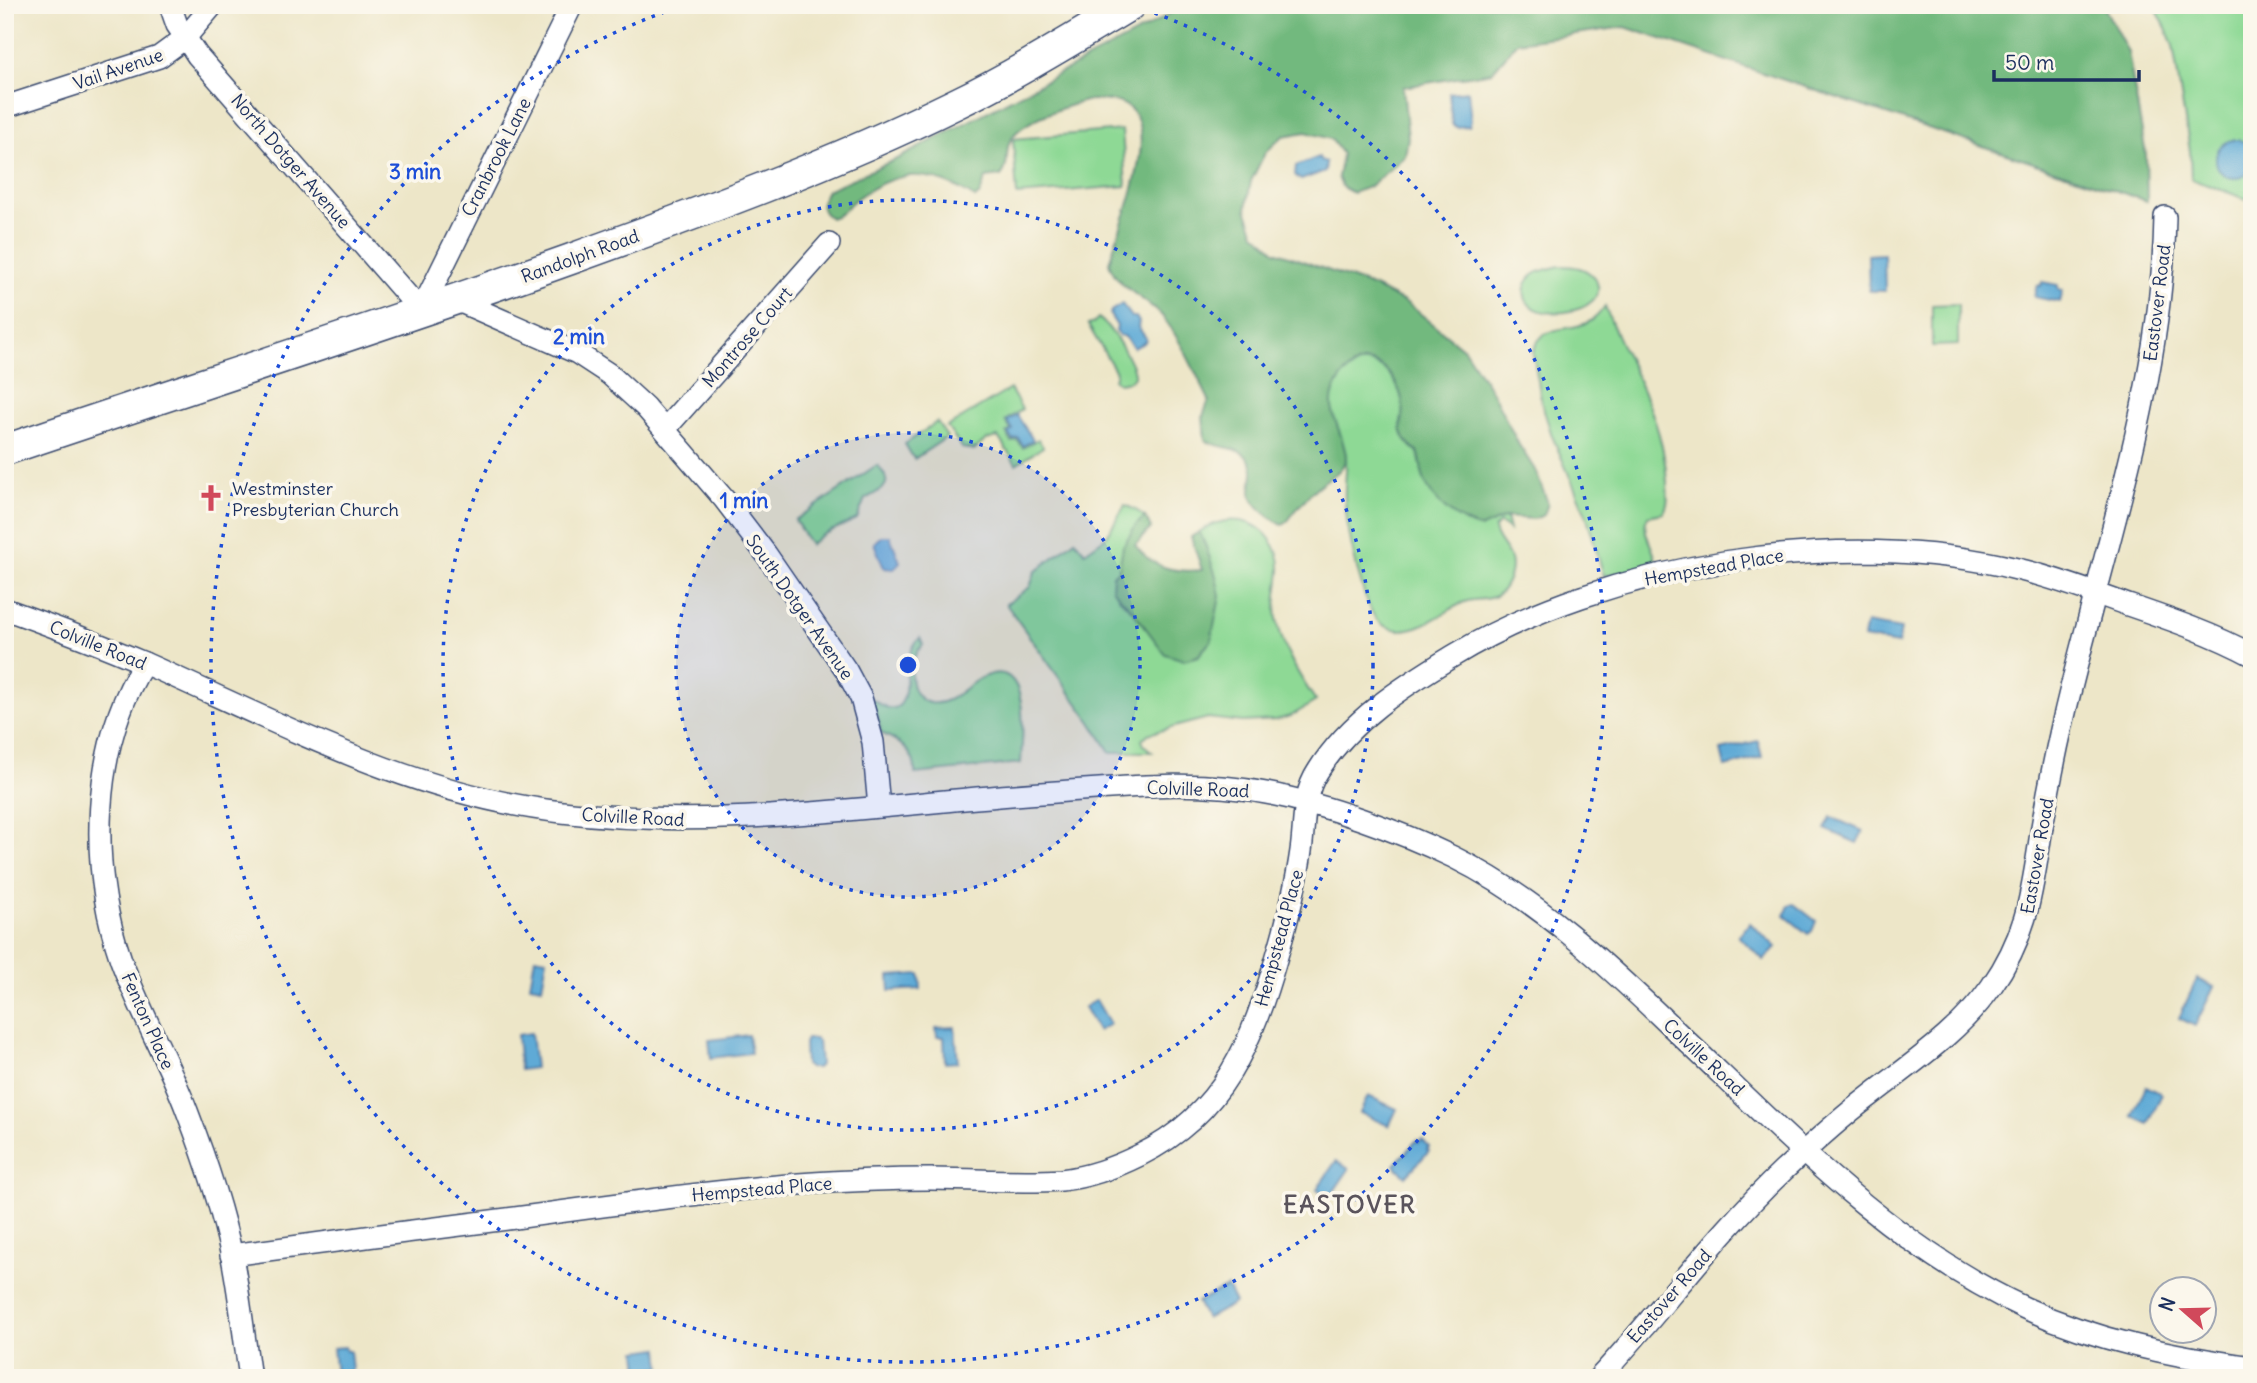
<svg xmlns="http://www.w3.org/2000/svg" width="2257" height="1383" font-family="Delius,sans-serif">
	<rect width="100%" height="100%" fill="#fbf7ec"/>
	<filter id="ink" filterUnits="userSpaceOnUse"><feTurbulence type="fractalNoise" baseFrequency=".0143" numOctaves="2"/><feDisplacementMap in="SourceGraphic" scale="14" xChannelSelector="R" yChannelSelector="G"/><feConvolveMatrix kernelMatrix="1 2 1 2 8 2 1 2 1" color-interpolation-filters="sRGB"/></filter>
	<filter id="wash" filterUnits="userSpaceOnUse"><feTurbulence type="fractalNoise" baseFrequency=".00686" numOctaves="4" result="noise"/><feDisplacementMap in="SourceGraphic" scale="28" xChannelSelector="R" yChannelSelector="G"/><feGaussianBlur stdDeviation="1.57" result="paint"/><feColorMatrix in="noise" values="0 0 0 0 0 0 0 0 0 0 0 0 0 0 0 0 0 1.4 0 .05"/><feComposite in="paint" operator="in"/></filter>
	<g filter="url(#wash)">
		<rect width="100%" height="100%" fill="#ede6c8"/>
		<g fill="#8ed995" stroke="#54847a" stroke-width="2">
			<polygon points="2154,5 2252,5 2252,201 2191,179 2190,151 2173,46 2166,28"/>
			<polygon points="1122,130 1126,186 1017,195 1013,139"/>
			<path d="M1560,266C1573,266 1587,267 1595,279C1617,314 1517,329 1525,288C1529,271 1547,269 1560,266Z"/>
			<polygon points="1958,304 1958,345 1932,346 1932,305"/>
			<path d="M1605,306C1628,368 1663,412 1667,482C1667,493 1670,504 1663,513L1648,516C1639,531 1655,548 1657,565L1604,576L1586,514L1552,436L1542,404L1533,353C1541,324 1562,332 1584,324C1594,321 1600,313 1605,306Z"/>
			<path d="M1098,318C1109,324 1135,364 1134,376L1130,381L1119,383L1114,380L1116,372L1088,325L1094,323Z"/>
			<path d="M1367,362C1388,365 1402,387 1403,407C1403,413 1401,419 1401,424C1402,436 1409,445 1418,452L1421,466L1490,524L1506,517L1509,530L1500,523L1494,529C1497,548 1520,553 1507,582C1504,589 1500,594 1493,597C1483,601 1472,598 1462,603C1443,613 1422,630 1399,630C1392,629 1385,627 1379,622C1362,607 1346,524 1345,500C1344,486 1347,472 1346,458C1346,439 1328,421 1331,402C1333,382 1349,365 1367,362Z"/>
			<polygon points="1010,389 1022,409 1005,421 1011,430 1006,433 1012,442 1017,440 1023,448 1038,439 1043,447 1016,464 998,437 986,440 974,450 962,448 947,427"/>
			<polygon points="937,422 947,437 914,459 905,444"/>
			<path d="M877,465C897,486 881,490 865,499L857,519L820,536L810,545L795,520Z"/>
			<path d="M1125,505L1136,510L1145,517C1120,539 1119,566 1118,597L1133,611L1165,653L1198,656L1206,547L1199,532C1212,523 1228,518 1245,522C1266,527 1281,549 1280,570C1279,587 1274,602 1277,619C1282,648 1299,676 1316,701L1291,716L1276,720L1243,722L1208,718L1148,734L1142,740L1144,745L1152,752H1110L1091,722L1006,604L1030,587L1035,572L1075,540L1085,552L1106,537Z"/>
			<path d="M920,638L923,645C907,658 905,698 930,703C949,706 962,689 977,680C1033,649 1022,734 1021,763L915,774C917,753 898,740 881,733L878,718L869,698C877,700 884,710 894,708C914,704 898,657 920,638Z"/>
		</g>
		<g fill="#72b97e" stroke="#46746e" stroke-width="2">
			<path d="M1184,5H2103L2128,52L2146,155L2147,201L1625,27L1517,42L1492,72L1403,87L1408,138L1405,156L1369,187L1353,193L1342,187L1338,177L1342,154L1331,139L1306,132L1283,136L1265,153L1251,181L1246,209L1255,233L1275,251L1374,287L1407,303L1464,349L1492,392L1519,445L1535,470L1548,503L1544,515L1534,519L1506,517L1482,528C1458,523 1432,502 1424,479C1420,470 1422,461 1418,452C1411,446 1404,441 1402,432C1400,424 1403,418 1403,410C1404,390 1386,359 1363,362C1355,364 1347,370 1342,377C1321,407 1338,418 1344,447C1345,450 1346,455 1346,458C1343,472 1331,476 1321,484C1307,494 1296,511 1285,524L1282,525C1272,519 1252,506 1251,493C1250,477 1259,471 1246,456C1235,445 1217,449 1205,440L1203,416L1209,400C1195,372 1182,342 1163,317C1146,297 1118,290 1109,263C1117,230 1175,107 1111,101C1102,100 1094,99 1085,101C1064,107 1027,119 1013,136C1003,148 1011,165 1001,176L986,178L979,196L975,198C931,170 901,167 857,198C847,205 843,215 831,218C817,211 821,201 827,190L899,158L1146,28Z"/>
			<path d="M1145,517L1151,528L1135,545C1152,568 1175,573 1202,570L1191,537L1199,532L1206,547L1216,576L1220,596L1211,641L1198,656L1184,660L1165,654L1133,611L1112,589L1113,575L1119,569L1123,546L1136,525Z"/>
		</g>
		<g fill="#5eaad6" stroke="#3c6c9a" stroke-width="2">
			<polygon points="1468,91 1471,121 1469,126 1456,127 1452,124 1449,93"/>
			<circle cx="2235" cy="159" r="19"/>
			<polygon points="1319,157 1320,160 1326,162 1325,171 1301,180 1295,175 1296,166"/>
			<polygon points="1884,254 1885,291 1869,291 1868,255"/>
			<polygon points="2042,282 2058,285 2058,289 2063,290 2060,302 2034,297 2037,285 2041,286"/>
			<polygon points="1122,304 1132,317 1136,317 1139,322 1138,327 1146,338 1145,342 1134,348 1124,336 1120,336 1116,330 1117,326 1110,315 1111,311"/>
			<polygon points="1017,415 1033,440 1023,446 1018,438 1013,440 1008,433 1013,430 1007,421"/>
			<polygon points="881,536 890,536 900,562 894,569 884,568 874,543"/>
			<polygon points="1866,623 1901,629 1898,644 1863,638"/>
			<polygon points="1758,741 1762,757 1725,767 1721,750"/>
			<polygon points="1831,817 1863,831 1857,843 1825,829"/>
			<polygon points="1794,904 1816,921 1812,931 1808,934 1785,916 1789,905"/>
			<polygon points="1750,923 1776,947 1764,960 1738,936"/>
			<polygon points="535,957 547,959 542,987 530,985"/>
			<polygon points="920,974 921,989 890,991 889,976"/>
			<polygon points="2197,979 2214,987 2195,1026 2179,1018"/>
			<polygon points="1096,1000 1110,1024 1098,1031 1084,1007"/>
			<polygon points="955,1027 958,1062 945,1063 944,1037 937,1037 936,1028"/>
			<polygon points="531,1033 535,1068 520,1070 517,1035"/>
			<polygon points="748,1035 751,1053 711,1058 709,1040"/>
			<polygon points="806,1039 815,1039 818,1041 820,1065 817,1068 809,1068 805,1065 804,1043"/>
			<polygon points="2146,1086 2162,1094 2148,1124 2132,1116"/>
			<polygon points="1368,1096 1397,1109 1389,1126 1360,1113"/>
			<polygon points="1422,1139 1429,1147 1427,1149 1429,1151 1406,1176 1394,1165 1417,1140 1419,1142"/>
			<polygon points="1336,1161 1349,1169 1330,1197 1317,1189"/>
			<polygon points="1227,1287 1235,1303 1206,1319 1197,1302"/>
			<polygon points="345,1347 346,1351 350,1351 352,1370 349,1371 349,1374 336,1376 333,1348"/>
			<polygon points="659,1348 661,1367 639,1370 637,1351"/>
		</g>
	</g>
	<g filter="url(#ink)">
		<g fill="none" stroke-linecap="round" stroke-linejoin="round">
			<defs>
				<g id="minor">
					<polyline points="170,5 177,25 197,55 421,311 572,5"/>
					<polyline points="5,107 159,57 185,38 213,5"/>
					<polyline points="456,300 577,353 609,374 645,407 724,499 766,554 846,670 861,698 873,742 879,807"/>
					<polyline points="665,429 829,244"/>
					<path d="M5,609C52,626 98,643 144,663C280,723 412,795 562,812C727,832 891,802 1056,792C1126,787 1197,779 1266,793C1325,804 1399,831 1453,857C1539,899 1609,967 1677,1032C1784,1133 1889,1245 2025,1308C2097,1341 2174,1356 2252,1367"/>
					<path d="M144,663C91,748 89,867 121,960C140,1012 168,1060 187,1111C205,1158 222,1208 232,1257C240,1297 244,1338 250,1378"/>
					<path d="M231,1255C326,1242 420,1230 515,1218C609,1205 704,1192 799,1184C843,1181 886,1179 930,1179C972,1179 1019,1183 1061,1180C1088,1177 1116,1167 1140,1155C1224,1114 1253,1040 1277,956C1287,922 1296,887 1301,851C1305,824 1302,795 1318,771C1350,720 1402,687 1453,656C1605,563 1844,526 2017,569C2056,578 2094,593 2131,606C2172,620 2213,634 2252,655"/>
					<path d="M1599,1378C1662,1310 1716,1234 1784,1170C1810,1146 1837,1121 1866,1099C1909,1065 1959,1033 1991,987C2029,933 2032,889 2042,827C2048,791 2055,756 2063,721C2102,553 2162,390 2165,217"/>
				</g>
				<path id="secondary" d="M5,450C194,386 384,326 571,259C701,212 831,165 955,104C1015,75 1073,39 1130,5"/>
			</defs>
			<use href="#minor" stroke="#3a4a6e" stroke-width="24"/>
			<use href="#secondary" stroke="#3a4a6e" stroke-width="33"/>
			<use href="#minor" stroke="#fff" stroke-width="21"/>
			<use href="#secondary" stroke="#fff" stroke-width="30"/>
		</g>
	</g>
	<circle cx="908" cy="665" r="232" fill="#1d4ed8" fill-opacity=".12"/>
	<g fill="none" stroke="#1d4ed8" stroke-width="3.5" stroke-dasharray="3.5 7">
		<circle cx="908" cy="665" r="232"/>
		<circle cx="908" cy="665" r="465"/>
		<path d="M1135 6A697 697 0 1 1 681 6"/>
	</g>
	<defs>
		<symbol id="church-bare" viewBox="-9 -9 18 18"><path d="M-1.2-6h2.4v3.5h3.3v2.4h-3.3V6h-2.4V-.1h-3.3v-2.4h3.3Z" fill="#d1495b" stroke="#fbf7ec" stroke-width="2.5" paint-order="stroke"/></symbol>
	</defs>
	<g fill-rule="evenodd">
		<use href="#church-bare" x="192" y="479" width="38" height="38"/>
	</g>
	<g text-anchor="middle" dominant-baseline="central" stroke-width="7" stroke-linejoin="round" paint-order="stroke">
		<g font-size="18" fill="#1b2f5e" stroke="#fbf7ec">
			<text transform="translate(118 69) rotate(-19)">Vail Avenue</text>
			<text transform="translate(496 157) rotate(-63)">Cranbrook Lane</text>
			<text transform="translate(291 161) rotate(49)">North Dotger Avenue</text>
			<text transform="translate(580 256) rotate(-20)">Randolph Road</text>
			<text transform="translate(2157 303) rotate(-83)">Eastover Road</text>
			<text transform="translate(747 337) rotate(-49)">Montrose Court</text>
			<text transform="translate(1714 567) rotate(-10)">Hempstead Place</text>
			<text transform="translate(800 607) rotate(55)">South Dotger Avenue</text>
			<text transform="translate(98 645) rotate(22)">Colville Road</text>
			<text transform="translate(1198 789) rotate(2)">Colville Road</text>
			<text transform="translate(633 817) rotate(3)">Colville Road</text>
			<text transform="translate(2037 856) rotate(-80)">Eastover Road</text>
			<text transform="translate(1279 938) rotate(-75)">Hempstead Place</text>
			<text transform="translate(148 1021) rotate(66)">Fenton Place</text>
			<text transform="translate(1704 1057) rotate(43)">Colville Road</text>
			<text transform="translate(762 1189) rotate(-5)">Hempstead Place</text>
			<text transform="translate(1669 1296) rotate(-49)">Eastover Road</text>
		</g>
		<g font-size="18" fill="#1b2f5e" stroke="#fbf7ec" text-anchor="start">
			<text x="232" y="488">Westminster<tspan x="232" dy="21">Presbyterian Church</tspan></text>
		</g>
		<g font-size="24" font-weight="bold" letter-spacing="2" fill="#5a545c" stroke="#fbf7ec">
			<text x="1350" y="1204">EASTOVER</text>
		</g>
	</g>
	<circle cx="908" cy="665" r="10" fill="#1d4ed8" stroke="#fbf7ec" stroke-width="3.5"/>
	<g font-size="21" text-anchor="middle" font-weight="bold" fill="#1d4ed8" stroke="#fbf7ec" stroke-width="7" stroke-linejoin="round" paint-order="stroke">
		<text x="415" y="179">3 min</text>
		<text x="579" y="344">2 min</text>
		<text x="744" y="508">1 min</text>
	</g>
	<rect width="2257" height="1383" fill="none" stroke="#fbf7ec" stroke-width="28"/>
	<g transform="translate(2183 1310) rotate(290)"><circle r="33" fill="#fbf7ec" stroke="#a1a7b3" stroke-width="2"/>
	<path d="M0-5L12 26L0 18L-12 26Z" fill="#d1495b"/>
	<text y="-10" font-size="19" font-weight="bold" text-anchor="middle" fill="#1b2f5e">N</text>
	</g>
	<path d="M1994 70v10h145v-10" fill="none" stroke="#1b2f5e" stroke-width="3.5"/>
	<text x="2005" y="70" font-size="21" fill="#1b2f5e" stroke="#fbf7ec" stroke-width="5" paint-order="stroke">50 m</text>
</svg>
